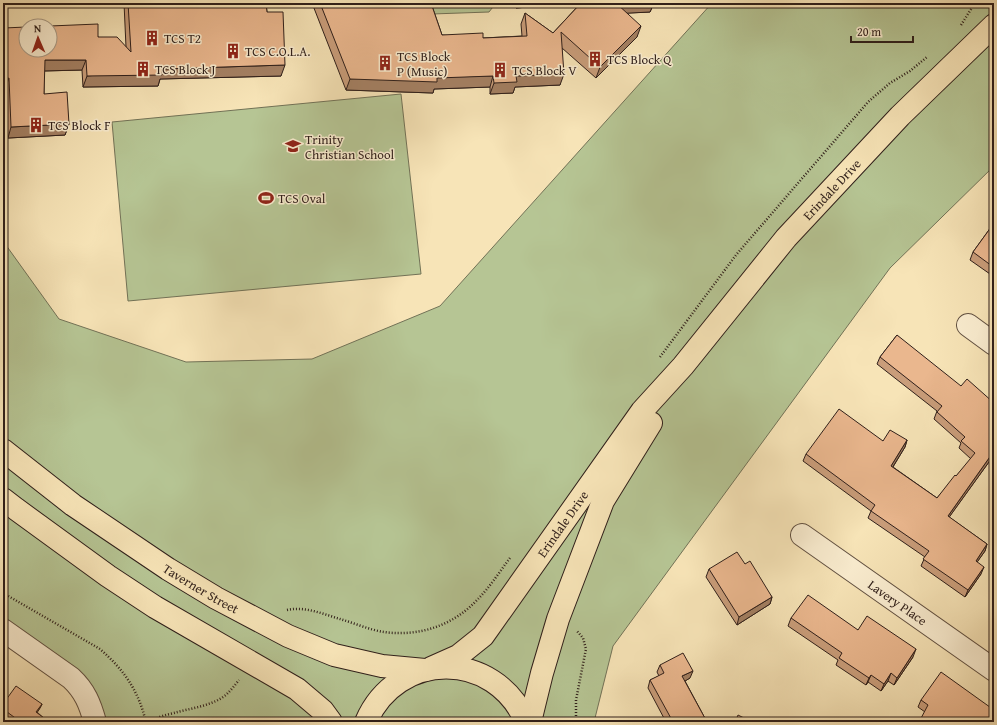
<svg xmlns="http://www.w3.org/2000/svg" width="997" height="725" font-family="'Gentium Book Plus',serif">
	<rect width="100%" height="100%" fill="#f7e4b7"/>
	<filter id="stains"><feTurbulence type="fractalNoise" baseFrequency=".005" numOctaves="4"/><feColorMatrix values="0 0 0 0 .2 0 0 0 0 .09 0 0 0 0 .02 0 0 0 .5 -.17"/></filter>
	<radialGradient id="worn" r=".72"><stop offset=".6" stop-color="#630" stop-opacity="0"/><stop offset="1" stop-color="#630" stop-opacity=".3"/></radialGradient>
	<g fill="#b6c594" stroke="#727257">
		<polygon points="421,3 496,3 489,12 432,14"/>
		<polygon points="712,3 994,3 994,166 890,268 613,646 594,722 100,722 3,622 3,241 59,319 186,362 312,359 440,306"/>
		<polygon points="401,94 421,274 128,301 112,122"/>
	</g>
	<g fill="none" stroke-linecap="round" stroke-linejoin="round">
		<defs>
			<g id="minor">
				<polyline points="968,325 994,344"/>
				<path id="s1" d="M802,535L994,670"/>
				<path d="M3,630L71,678C85,691 90,704 95,722"/>
			</g>
			<g id="major">
				<path id="s2" d="M3,450L73,505L168,569L216,598L288,636L334,655L382,666L425,670"/>
				<polyline points="3,499 16,509 108,576 155,607 297,689 323,711 331,722"/>
				<path id="s3" d="M431,668L458,656L483,636L642,411L683,366L786,238L900,116L994,25"/>
				<path d="M366,722C397,650 495,649 526,722"/>
				<polyline points="530,722 542,673 558,619 603,501 651,423"/>
			</g>
		</defs>
		<use href="#minor" stroke="#615041" stroke-width="24"/>
		<use href="#major" stroke="#2f1f1a" stroke-width="24"/>
		<g stroke="#2f1f1a" stroke-width="2.5" stroke-dasharray="1 2" stroke-linecap="butt">
			<polyline points="961,25 975,3"/>
			<polyline points="660,357 736,255 868,102 890,83 910,71 927,57"/>
			<path d="M3,593L100,649C125,671 138,690 146,722"/>
			<path d="M287,610C305,606 323,614 340,619C354,623 370,630 384,632C420,637 454,625 478,599C490,587 500,571 510,558"/>
			<path d="M152,722C158,716 166,715 174,713C191,708 213,706 227,694C231,690 235,685 239,680"/>
			<polyline points="576,722 576,700 586,649 583,638 577,631"/>
		</g>
		<use href="#minor" stroke="#faedd0" stroke-width="22"/>
		<use href="#major" stroke="#f7e4b7" stroke-width="22"/>
	</g>
	<g fill="#c99d7a" stroke="#2f1f1a">
		<polygon points="124,3 266,3 267,12 281,76 160,79 158,86 83,87 82,70 44,71 44,94 69,124 65,135 8,138 5,89 3,89 3,31 4,28 98,37 126,47"/>
		<polygon points="312,3 431,3 442,35 483,38 522,36 521,24 525,13 553,33 578,6 552,7 552,5 516,8 515,3 654,3 650,12 627,13 637,37 596,78 562,48 560,85 515,87 513,93 490,94 490,87 434,89 433,93 346,90"/>
		<polygon points="994,223 994,268 990,274 970,260 973,252"/>
		<polygon points="897,335 994,455 949,517 987,544 985,551 977,562 981,574 965,597 921,566 925,557 868,518 871,511 803,461 806,454 883,441 907,440 905,447 893,467 937,498 971,459 959,448 961,443 934,419 937,411 877,364 880,357"/>
		<polygon points="745,564 772,597 770,604 737,625 706,577 709,569"/>
		<polygon points="791,618 858,630 913,657 894,685 888,681 881,691 868,682 866,685 836,665 838,660 788,626"/>
		<polygon points="660,665 690,678 685,681 707,722 666,722 648,688 650,680 659,676 657,672"/>
		<polygon points="921,700 994,710 925,712 918,707"/>
		<polygon points="3,704 42,704 40,708 37,712 48,722 14,722 3,714"/>
	</g>
	<g fill="#a48063" stroke="#2f1f1a">
		<polygon points="518,3 586,3 585,6 552,7 552,5 516,8"/>
		<polygon points="616,3 654,3 650,12 612,14"/>
		<polygon points="641,26 637,37 596,78 600,67"/>
		<polygon points="45,60 86,60 82,70 41,71"/>
		<polygon points="285,65 281,76 160,79 158,86 83,87 87,76 162,69"/>
		<polygon points="564,74 560,85 515,87 513,93 490,94 494,83 516,76"/>
		<polygon points="493,76 490,87 434,89 433,93 346,90 350,79"/>
		<polygon points="9,78 5,89 3,89 3,87 6,79"/>
		<polygon points="69,124 65,135 8,138 11,127"/>
		<polygon points="6,135 3,142 3,137"/>
		<polygon points="994,264 994,268 990,274 992,266"/>
		<polygon points="907,440 905,447 889,473 891,466"/>
		<polygon points="994,451 994,455 945,523 948,516"/>
		<polygon points="987,544 985,551 973,568 976,561"/>
		<polygon points="984,567 981,574 965,597 968,590"/>
		<polygon points="772,597 770,604 737,625 739,617"/>
		<polygon points="916,649 913,657 894,685 897,678"/>
		<polygon points="693,671 690,678 680,684 682,676"/>
		<polygon points="891,673 888,681 881,691 884,684"/>
		<polygon points="871,675 868,682 866,685 869,678"/>
		<polygon points="42,704 40,708 35,716 36,712"/>
	</g>
	<g fill="#eab78e" stroke="#2f1f1a">
		<polygon points="128,3 266,3 267,12 283,12 285,65 162,69 162,75 87,76 86,60 45,60 44,94 67,92 69,124 11,127 9,78 6,79 4,28 26,27 26,50 50,50 50,26 98,24 98,37 117,37 131,52"/>
		<polygon points="320,3 431,3 442,35 483,33 483,38 527,36 525,13 553,33 581,3 616,3 641,26 600,67 561,32 564,74 516,76 517,82 494,83 493,76 437,78 437,82 350,79"/>
		<polygon points="3,132 6,135 3,137"/>
		<polygon points="994,223 994,264 992,266 973,252"/>
		<polygon points="897,335 961,386 967,379 994,403 994,451 948,516 987,544 976,561 984,567 968,590 923,559 929,551 871,511 875,505 806,454 839,409 883,441 890,430 907,440 891,466 937,498 955,475 956,476 975,453 961,441 965,437 937,412 942,406 880,357"/>
		<polygon points="737,552 745,564 750,561 772,597 739,617 709,569"/>
		<polygon points="808,595 858,630 867,616 916,649 897,678 891,673 884,684 871,675 869,678 839,658 842,653 791,618"/>
		<polygon points="683,653 693,671 682,676 707,722 673,722 650,680 664,673 660,665"/>
		<polygon points="941,672 994,710 994,722 919,722 928,705 921,700"/>
		<polygon points="16,686 42,704 36,712 48,721 47,722 16,722 18,720 3,709 3,704"/>
		<polygon points="738,715 752,722 735,722"/>
	</g>
	<defs>
		<symbol id="building-bare" viewBox="-9 -9 18 18"><path d="M-4-6H4V6H1V3H-1V6H-4ZM-2.5-4.3h1.7v1.8h-1.7ZM.8-4.3h1.7v1.8H.8ZM-2.5-1h1.7V.8h-1.7ZM.8-1h1.7V.8H.8Z" fill="#8f2418" stroke="#faedd0" stroke-width="2.5" paint-order="stroke"/></symbol>
		<symbol id="school-bare" viewBox="-9 -9 18 18"><path d="M0-5L7-2L0 1L-7-2ZM-4 1L0 2.5L4 1V4Q0 6-4 4Z" fill="#8f2418" stroke="#faedd0" stroke-width="2.5" paint-order="stroke"/></symbol>
		<symbol id="stadium-bare" viewBox="-9 -9 18 18"><path d="M0-5a6.5 5 0 1 0 0 10a6.5 5 0 1 0 0-10ZM-3.5-1.8h7v3.6h-7Z" fill="#8f2418" stroke="#faedd0" stroke-width="2.5" paint-order="stroke"/></symbol>
	</defs>
	<g fill-rule="evenodd">
		<use href="#building-bare" x="141" y="27" width="22" height="22"/>
		<use href="#building-bare" x="222" y="40" width="22" height="22"/>
		<use href="#building-bare" x="584" y="48" width="22" height="22"/>
		<use href="#building-bare" x="374" y="52" width="22" height="22"/>
		<use href="#building-bare" x="132" y="58" width="22" height="22"/>
		<use href="#building-bare" x="489" y="59" width="22" height="22"/>
		<use href="#building-bare" x="25" y="114" width="22" height="22"/>
		<use href="#school-bare" x="282" y="135" width="22" height="22"/>
		<use href="#stadium-bare" x="255" y="187" width="22" height="22"/>
	</g>
	<g text-anchor="middle" dominant-baseline="central" stroke-width="3" stroke-linejoin="round" paint-order="stroke">
		<g font-size="13" fill="#2f1f1a" stroke="#faedd0" text-anchor="start">
			<text x="164" y="38">TCS T2</text>
			<text x="245" y="51">TCS C.O.L.A.</text>
			<text x="397" y="56">TCS Block<tspan x="397" dy="15">P (Music)</tspan></text>
			<text x="607" y="59">TCS Block Q</text>
			<text x="155" y="69">TCS Block J</text>
			<text x="512" y="70">TCS Block V</text>
			<text x="48" y="125">TCS Block F</text>
			<text x="305" y="139">Trinity<tspan x="305" dy="15">Christian School</tspan></text>
			<text x="278" y="198">TCS Oval</text>
		</g>
		<g font-size="13" fill="#2f1f1a" stroke="#faedd0">
			<text stroke="none"><textPath href="#s3" startOffset="629">Erindale Drive</textPath></text>
			<text stroke="none"><textPath href="#s3" startOffset="199">Erindale Drive</textPath></text>
			<text stroke="none"><textPath href="#s2" startOffset="242">Taverner Street</textPath></text>
			<text stroke="none"><textPath href="#s1" startOffset="117">Lavery Place</textPath></text>
		</g>
	</g>
	<rect width="997" height="725" fill="none" stroke="#f7e4b7" stroke-width="16"/>
	<rect x="4" y="4" width="989" height="717" fill="none" stroke="#2f1f1a" stroke-width="2"/>
	<rect x="8" y="8" width="981" height="709" fill="none" stroke="#2f1f1a"/>
	<g transform="translate(38 38) rotate(358)"><circle r="19" fill="#faedd0" stroke="#a99b87"/>
	<path d="M0-3L7 15L0 10L-7 15Z" fill="#8f2418"/>
	<text y="-6" font-size="11" font-weight="bold" text-anchor="middle" fill="#2f1f1a">N</text>
	</g>
	<path d="M851 36v6h62v-6" fill="none" stroke="#2f1f1a" stroke-width="2"/>
	<text x="857" y="36" font-size="12" fill="#2f1f1a" stroke="#faedd0" stroke-width="3" paint-order="stroke">20 m</text>
	<rect width="100%" height="100%" filter="url(#stains)"/>
	<rect width="100%" height="100%" fill="url(#worn)"/>
</svg>
